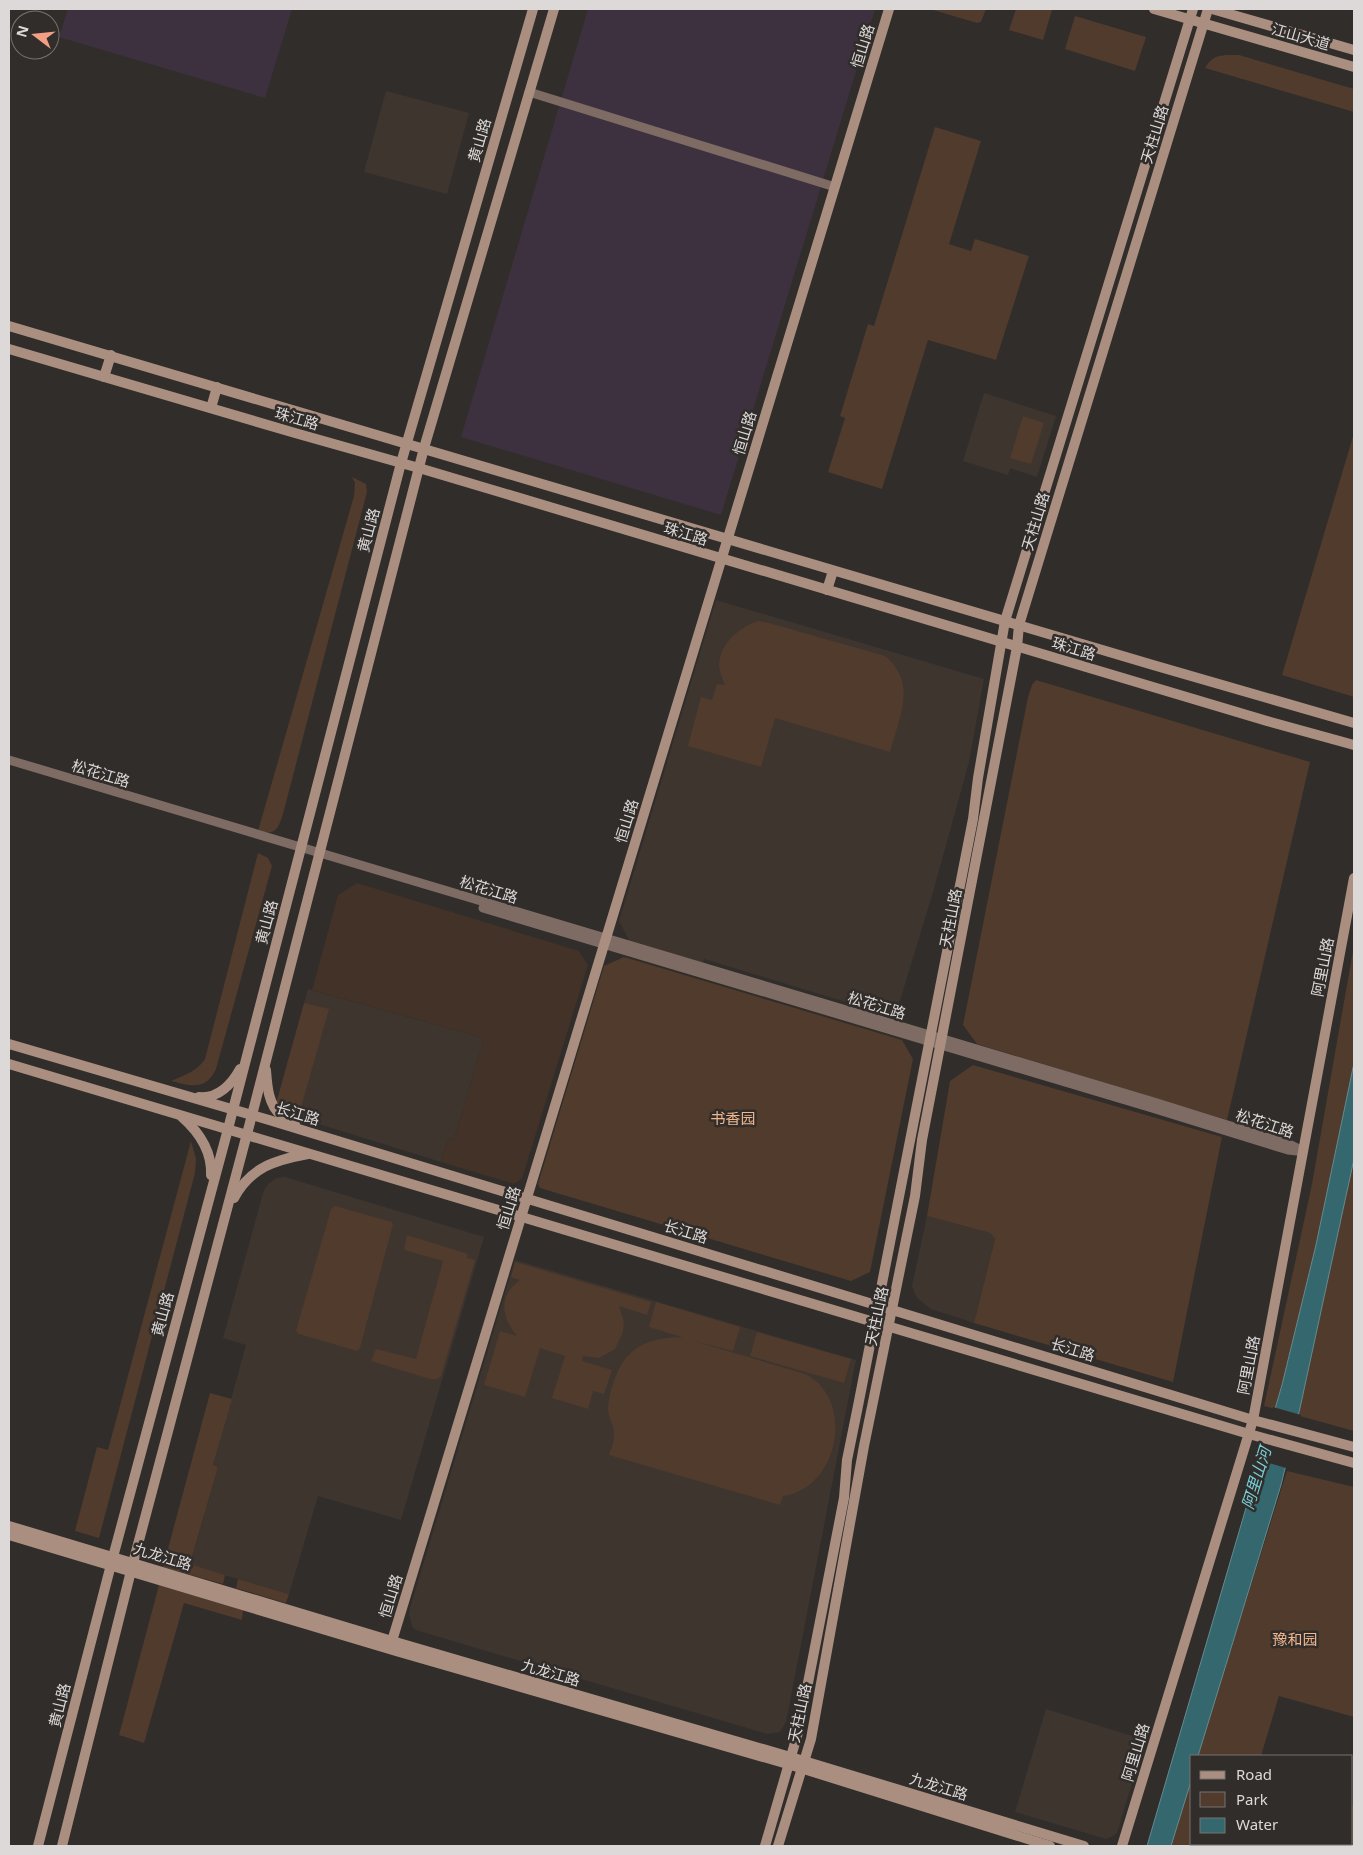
<svg xmlns="http://www.w3.org/2000/svg" width="1363" height="1855" font-family="'Noto Sans','Noto Sans SC',sans-serif">
	<rect width="100%" height="100%" fill="#312d2b"/>
	<g fill="#3e352f">
		<polygon points="386,91 469,113 447,194 364,172"/>
		<polygon points="984,393 1056,416 1037,477 1010,468 1008,475 963,461"/>
		<polygon points="716,600 984,679 969,762 933,892 895,1017 704,959 702,964 630,942 619,921"/>
		<polygon points="308,989 484,1038 454,1140 448,1138 441,1162 287,1114 276,1104"/>
		<polygon points="285,1177 484,1237 401,1520 318,1496 289,1594 190,1565 218,1467 213,1465 246,1345 223,1338 264,1190 269,1183 277,1178"/>
		<polygon points="927,1216 990,1233 995,1239 974,1323 931,1309 917,1298 912,1286"/>
		<polygon points="515,1260 856,1360 786,1722 780,1732 767,1734 419,1631 413,1628 409,1614 410,1608"/>
		<polygon points="1046,1709 1145,1740 1117,1833 1113,1836 1106,1839 1096,1836 1015,1812"/>
	</g>
	<g fill="#3e313f">
		<polygon points="68,9 292,9 265,98 59,37"/>
		<polygon points="588,9 875,9 721,515 461,437"/>
	</g>
	<polygon fill="#423227" points="357,883 579,951 588,965 522,1179 514,1184 441,1162 448,1138 454,1140 484,1038 312,990 338,895"/>
	<g fill="#503b2d">
		<polygon points="930,9 986,9 981,22 977,23"/>
		<polygon points="1016,9 1052,10 1043,40 1009,30"/>
		<polygon points="1075,16 1146,37 1135,71 1065,49"/>
		<path d="M1239,55L1354,89V112L1205,68C1213,53 1224,55 1239,55Z"/>
		<polygon points="935,127 981,141 949,244 971,251 975,239 1029,256 996,360 928,340 882,489 828,472 845,418 840,416 868,324 874,326"/>
		<polygon points="1023,416 1044,423 1031,464 1010,458"/>
		<polygon points="1354,433 1354,697 1282,675"/>
		<path d="M352,477L366,484L367,492L283,814C278,829 276,836 258,831L354,496L355,483Z"/>
		<path d="M758,621L769,623L885,656C918,683 899,718 890,752L775,718L761,767L688,746L701,697L712,700L717,684L725,685C723,680 720,673 719,667C719,644 738,628 758,621Z"/>
		<polygon points="1036,680 1310,762 1227,1120 977,1044 963,1025 1028,697 1032,685"/>
		<path d="M258,853L268,858L272,866L216,1069C206,1091 190,1086 171,1081C185,1075 197,1071 205,1059Z"/>
		<polygon points="1354,945 1354,1431 1264,1406 1312,1184"/>
		<polygon points="624,957 902,1040 913,1059 870,1272 851,1281 540,1188 538,1184 604,966"/>
		<polygon points="304,1003 329,1009 298,1118 286,1114 276,1104"/>
		<polygon points="973,1065 1222,1137 1173,1382 974,1323 995,1239 990,1233 927,1216 950,1081"/>
		<polygon points="191,1141 196,1159 195,1173 99,1538 75,1531 97,1447 108,1450"/>
		<polygon points="335,1206 392,1222 393,1224 360,1348 357,1351 299,1334 296,1331 331,1209"/>
		<polygon points="407,1235 468,1254 467,1258 475,1260 441,1376 437,1379 430,1379 371,1361 376,1349 416,1359 443,1261 404,1250"/>
		<path d="M515,1262L651,1302L647,1315L619,1306L624,1322L623,1332L615,1349L599,1358L583,1356L582,1361L612,1370L604,1394L593,1391L588,1409L552,1398L565,1356L540,1348L525,1397L484,1385L500,1331L517,1336C501,1317 498,1296 520,1280L511,1277Z"/>
		<path d="M656,1302L740,1327L733,1351L694,1341L805,1374C856,1399 839,1489 783,1496L780,1505L609,1455C611,1449 614,1442 614,1436C615,1429 609,1419 608,1410C608,1401 610,1393 613,1384C624,1347 647,1338 682,1337L649,1327Z"/>
		<polygon points="757,1332 851,1359 844,1383 750,1356"/>
		<polygon points="210,1393 232,1399 213,1465 218,1467 190,1564 225,1575 223,1584 163,1567"/>
		<polygon points="1287,1471 1354,1487 1354,1717 1279,1696 1261,1756 1197,1756"/>
		<polygon points="238,1579 289,1594 286,1603 236,1588"/>
		<polygon points="159,1585 243,1610 242,1620 184,1603 144,1743 119,1735"/>
		<polygon points="1192,1772 1192,1844 1352,1844 1352,1805 1354,1807 1354,1846 1169,1846"/>
	</g>
	<polygon fill="#34686e" stroke="#668a8e" points="1354,1063 1354,1159 1300,1408 1281,1485 1198,1756 1192,1756 1192,1778 1171,1846 1147,1846 1282,1385 1316,1245"/>
	<polygon fill="#312d2b" points="1273,1407 1301,1415 1286,1468 1259,1460"/>
	<g fill="none" stroke-linecap="round" stroke-linejoin="round">
		<g stroke="#7e6c64" stroke-width="9">
			<polyline points="529,92 835,187"/>
			<polyline points="9,760 1154,1102 1291,1145 1303,1151"/>
			<polyline points="483,908 1152,1108 1288,1150 1297,1151"/>
		</g>
		<g stroke="#aa8f81" stroke-width="10">
			<polyline points="1154,9 1354,67"/>
			<polyline points="1212,9 1354,50"/>
			<polyline points="9,326 1153,665 1354,723"/>
			<polyline points="9,349 295,433 419,468 1267,721 1354,745"/>
			<polyline points="104,377 111,355"/>
			<polyline points="211,408 217,387"/>
			<polyline points="827,590 833,571"/>
			<polyline points="9,1044 269,1120 1253,1420 1354,1447"/>
			<polyline points="9,1064 1249,1434 1354,1463"/>
			<path d="M266,1070C267,1084 268,1105 281,1115C285,1119 290,1121 295,1124"/>
			<path d="M199,1097C218,1099 232,1084 240,1069"/>
			<path d="M182,1117C199,1132 212,1152 211,1175"/>
			<path d="M234,1198C251,1167 275,1160 308,1154"/>
			<polyline points="9,1526 392,1641 804,1761 1084,1846"/>
			<polyline points="9,1535 396,1651 791,1765 1050,1846"/>
			<polyline points="392,1641 889,9"/>
			<polyline points="38,1846 113,1557 228,1129 401,463 533,9"/>
			<polyline points="62,1846 133,1563 252,1115 424,448 554,9"/>
			<polyline points="765,1846 799,1729 844,1498 847,1460 858,1406 973,819 978,778 1005,621 1193,9"/>
			<polyline points="778,1846 811,1739 864,1446 915,1196 922,1140 1017,647 1019,625 1208,9"/>
			<polyline points="1122,1846 1253,1420 1354,878"/>
		</g>
	</g>
	<g text-anchor="middle" dominant-baseline="central" stroke-width="5" stroke-linejoin="round" paint-order="stroke">
		<g font-size="15" fill="#dcd9d8" stroke="#312d2b">
			<text transform="translate(1301 36) rotate(16)">江山大道</text>
			<text transform="translate(862 46) rotate(-73)">恒山路</text>
			<text transform="translate(1154 134) rotate(-73)">天柱山路</text>
			<text transform="translate(479 140) rotate(-74)">黄山路</text>
			<text transform="translate(297 418) rotate(16)">珠江路</text>
			<text transform="translate(744 433) rotate(-73)">恒山路</text>
			<text transform="translate(1035 521) rotate(-73)">天柱山路</text>
			<text transform="translate(368 530) rotate(-75)">黄山路</text>
			<text transform="translate(686 533) rotate(17)">珠江路</text>
			<text transform="translate(1074 648) rotate(17)">珠江路</text>
			<text transform="translate(101 773) rotate(17)">松花江路</text>
			<text transform="translate(626 821) rotate(-73)">恒山路</text>
			<text transform="translate(489 889) rotate(17)">松花江路</text>
			<text transform="translate(950 918) rotate(-79)">天柱山路</text>
			<text transform="translate(266 922) rotate(-75)">黄山路</text>
			<text transform="translate(1322 967) rotate(-79)">阿里山路</text>
			<text transform="translate(877 1005) rotate(17)">松花江路</text>
			<text transform="translate(298 1113) rotate(17)">长江路</text>
			<text transform="translate(1265 1123) rotate(18)">松花江路</text>
			<text transform="translate(508 1208) rotate(-73)">恒山路</text>
			<text transform="translate(686 1231) rotate(17)">长江路</text>
			<text transform="translate(162 1314) rotate(-75)">黄山路</text>
			<text transform="translate(876 1316) rotate(-78)">天柱山路</text>
			<text transform="translate(1073 1349) rotate(17)">长江路</text>
			<text transform="translate(1248 1365) rotate(-79)">阿里山路</text>
			<text transform="translate(163 1556) rotate(17)">九龙江路</text>
			<text transform="translate(390 1596) rotate(-73)">恒山路</text>
			<text transform="translate(551 1672) rotate(16)">九龙江路</text>
			<text transform="translate(59 1705) rotate(-76)">黄山路</text>
			<text transform="translate(799 1713) rotate(-78)">天柱山路</text>
			<text transform="translate(1135 1752) rotate(-73)">阿里山路</text>
			<text transform="translate(939 1786) rotate(17)">九龙江路</text>
		</g>
		<g font-size="15" fill="#f0b58d" stroke="#312d2b">
			<text x="733" y="1118">书香园</text>
			<text x="1295" y="1639">豫和园</text>
		</g>
		<g font-size="16" font-style="italic" fill="#76cfd8" stroke="#312d2b">
			<text transform="translate(1256 1478) rotate(-73)">阿里山河</text>
		</g>
	</g>
	<rect width="1363" height="1855" fill="none" stroke="#dcd9d8" stroke-width="20"/>
	<rect x="1190" y="1755" width="162" height="90" fill="#312d2b" stroke="#757270"/>
	<rect x="1200" y="1771" width="25" height="8" fill="#aa8f81" stroke="#757270"/>
	<text x="1236" y="1780" font-size="15" fill="#dcd9d8">Road</text>
	<rect x="1200" y="1792" width="25" height="15" fill="#503b2d" stroke="#757270"/>
	<text x="1236" y="1805" font-size="15" fill="#dcd9d8">Park</text>
	<rect x="1200" y="1818" width="25" height="15" fill="#34686e" stroke="#757270"/>
	<text x="1236" y="1830" font-size="15" fill="#dcd9d8">Water</text>
	<g transform="translate(35 35) rotate(286)"><circle r="24" fill="#312d2b" stroke="#757270"/>
	<path d="M0-4L9 19L0 12L-9 19Z" fill="#f39f84"/>
	<text y="-8" font-size="14" font-weight="bold" text-anchor="middle" fill="#dcd9d8">N</text>
	</g>
</svg>
